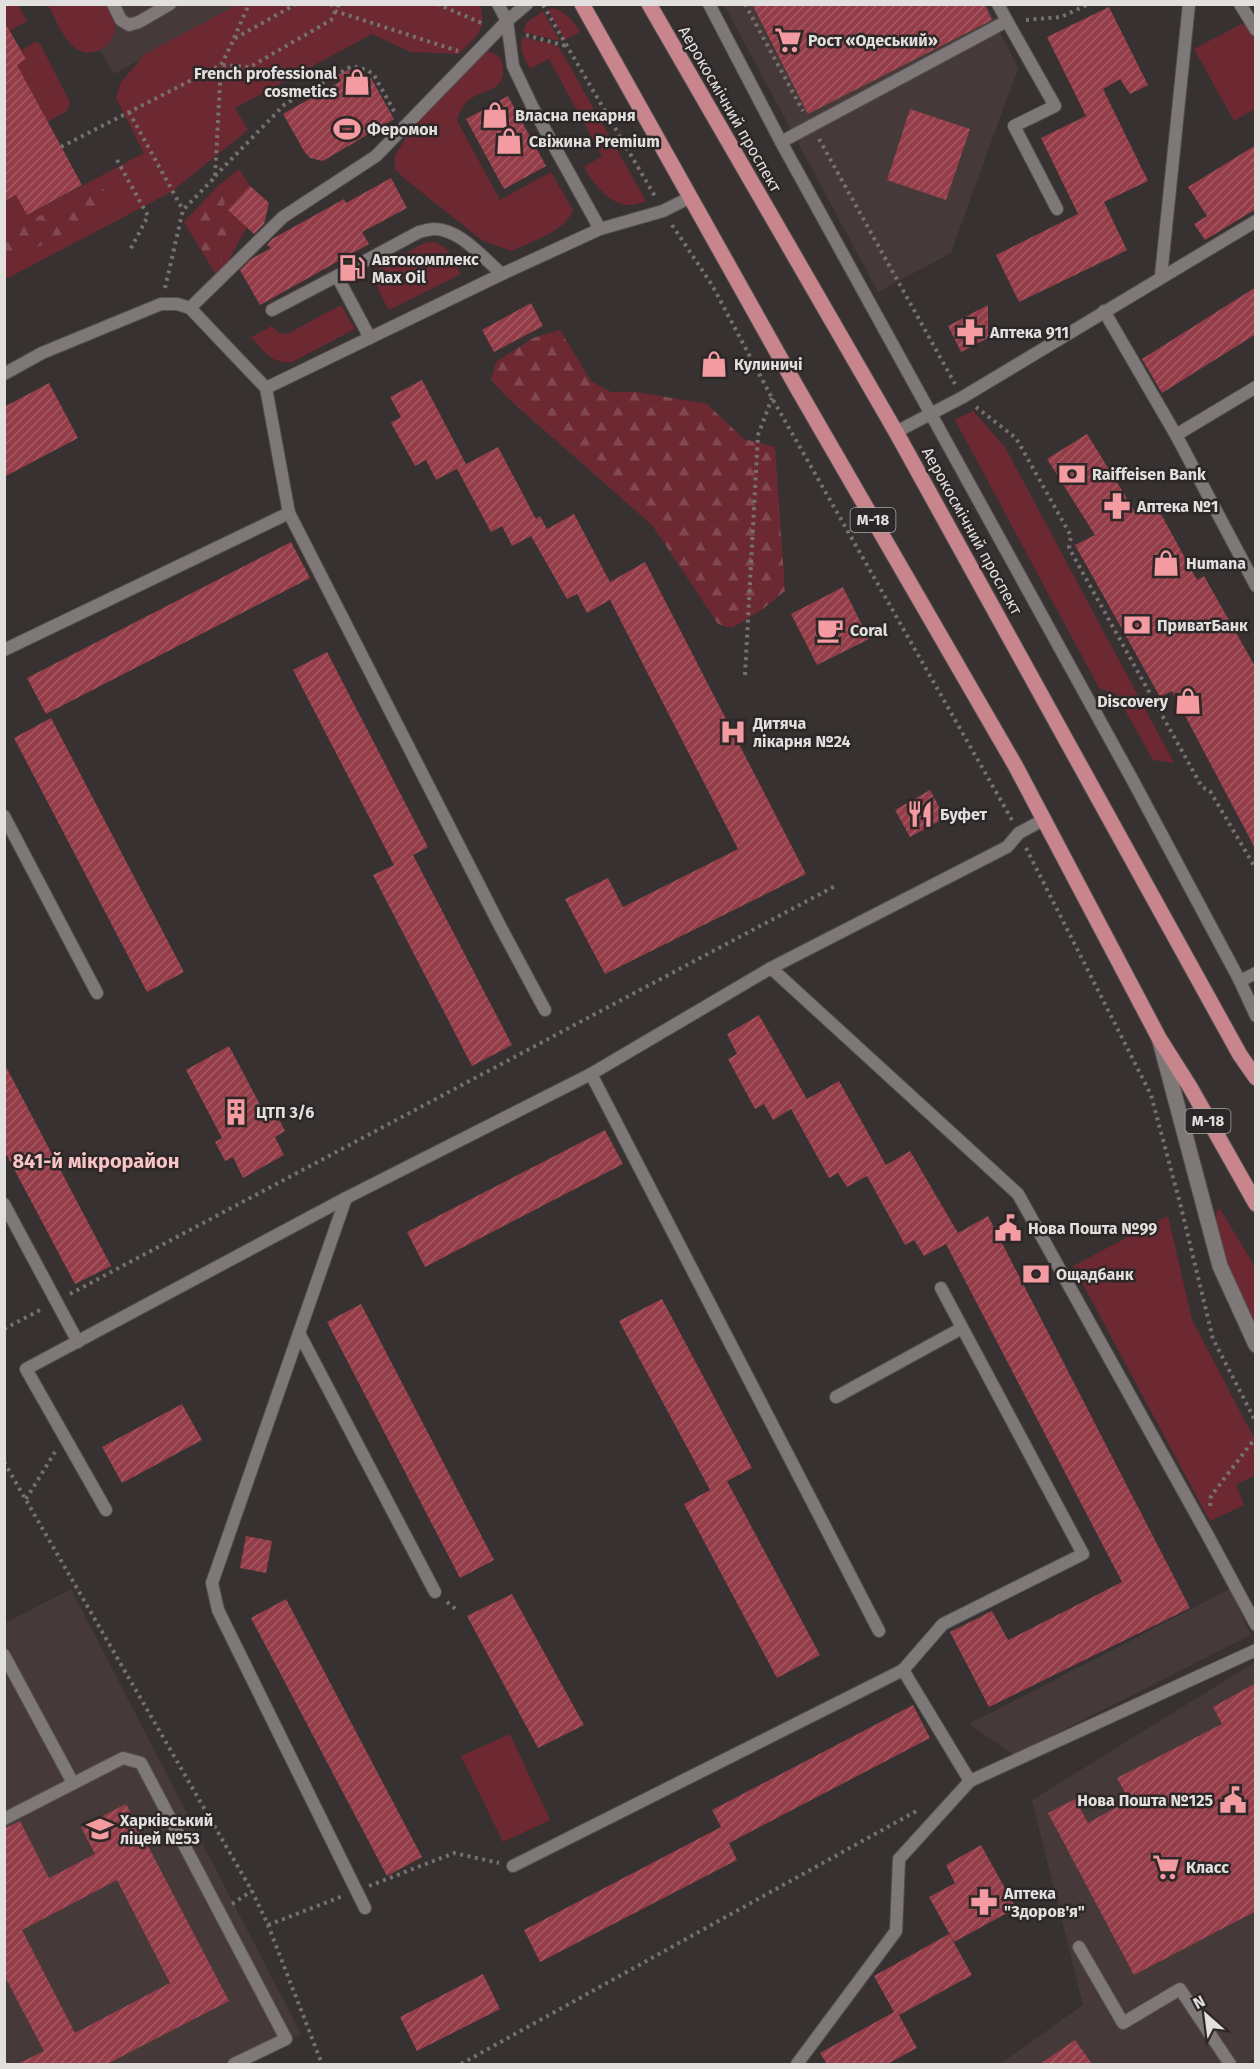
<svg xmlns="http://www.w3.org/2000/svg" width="1260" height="2069" font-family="'Fira Sans',sans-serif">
	<defs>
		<pattern id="forest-firs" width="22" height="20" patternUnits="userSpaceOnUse" patternTransform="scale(1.5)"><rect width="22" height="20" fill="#6d2932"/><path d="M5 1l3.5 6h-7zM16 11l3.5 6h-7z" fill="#82484f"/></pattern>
		<pattern id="building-hatch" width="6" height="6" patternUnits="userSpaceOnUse" patternTransform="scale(1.5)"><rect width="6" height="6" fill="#943d48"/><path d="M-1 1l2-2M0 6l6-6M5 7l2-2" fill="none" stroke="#a35962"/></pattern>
	</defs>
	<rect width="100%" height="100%" fill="#373131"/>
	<g fill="#46393a">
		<polygon points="73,5 239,5 114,74"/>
		<polygon points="724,5 987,5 1018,68 951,253 878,292"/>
		<polygon points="71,1589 301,2034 242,2064 5,2064 5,1623"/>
		<polygon points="1230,1589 1251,1635 1014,1755 969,1724"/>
		<polygon points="1255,1662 1255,2058 1247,2064 1000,2064 1083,2005 1032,1800"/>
	</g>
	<g fill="#6d2932">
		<polygon points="4,5 18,5 27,21 10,31 5,21"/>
		<path d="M48,5H106C110,11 115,19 115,26C115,48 88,62 72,45C61,34 55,18 48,5Z"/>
		<path d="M237,5H480C488,32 476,35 459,54L410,52L372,34L235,108L248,130L171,192L8,278H5V201L16,195L27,215L144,153L116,98L121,82L145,54Z"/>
		<path d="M553,8C567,12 573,21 580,32L565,40L548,10Z"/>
		<polygon points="543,11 560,41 523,32 527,22"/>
		<polygon points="1245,22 1255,41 1255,109 1234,121 1194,49"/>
		<path d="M522,37L556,45L560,49L646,201C642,202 636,205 632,205C611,207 593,183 584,167L602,156L549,59L530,69L521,50Z"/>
		<polygon points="35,42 40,44 70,102 68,110 48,122 17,65 26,59 22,50"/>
		<path d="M486,51C495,53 502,56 503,66C505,93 485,88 469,100C462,105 459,113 457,121L500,200L551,172L573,210C565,232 532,241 512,251L483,241L405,179L395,169V156L410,130Z"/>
		<polygon points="239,169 250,186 228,210 247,227 224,269 215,273 184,222 216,188"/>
		<path d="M433,242C450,246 453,259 461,274L389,310C382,297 374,286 377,270L424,243Z"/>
		<path d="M341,305L355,329L292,362C270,364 264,351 251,337L272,326L279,333L287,334Z"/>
		<polygon points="973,411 1005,447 1174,763 1153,760 1116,694 1099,688 955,420"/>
		<path d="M1220,1209L1255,1267V1327C1239,1297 1212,1245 1217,1210Z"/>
		<polygon points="1168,1216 1192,1320 1255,1440 1255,1475 1236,1485 1244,1505 1210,1521 1073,1266"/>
		<polygon points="510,1734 550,1820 503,1842 461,1756"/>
	</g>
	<g fill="url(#forest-firs)">
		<path d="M103,189L110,194L117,206L7,263L5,261V223C39,224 70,198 103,189Z"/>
		<path d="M225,191L224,210L227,227L225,245L221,260C197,268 198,227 195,211L212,197Z"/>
		<polygon points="560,330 591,381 611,392 637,392 707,404 744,439 775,447 785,591 764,608 732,628 718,624 652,525 510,400 491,380 496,362 533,338"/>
	</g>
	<g fill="url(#building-hatch)" fill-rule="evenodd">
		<polygon points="752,4 984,4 992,20 808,114"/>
		<polygon points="1109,7 1148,85 1130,94 1120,79 1103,89 1148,181 1104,202 1127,250 1019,302 996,255 1078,214 1041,138 1086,116 1047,37"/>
		<polygon points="4,21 26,59 17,65 82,185 27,215 16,195 4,201"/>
		<polygon points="347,70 364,73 371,78 394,119 323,161 310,158 304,151 283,114 341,81 338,75"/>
		<polygon points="508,96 546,166 504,189 466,119"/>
		<polygon points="910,109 970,129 946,200 887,180"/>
		<polygon points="1256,145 1256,209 1205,240 1194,224 1207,216 1188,187"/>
		<polygon points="391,178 407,208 362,232 369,244 260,305 240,270 251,259 271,248 267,245 272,239 344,199 346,203"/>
		<polygon points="250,186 269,203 264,224 254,234 228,210"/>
		<polygon points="1256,287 1256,334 1162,393 1142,359"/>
		<polygon points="531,303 543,326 494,352 482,330"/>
		<polygon points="988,305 988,338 961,352 948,326"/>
		<polygon points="422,380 466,464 436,480 426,460 415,466 391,423 401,417 390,397"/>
		<polygon points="49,383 78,438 4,477 4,407"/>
		<polygon points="1087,434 1136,513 1155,503 1197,580 1204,576 1256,668 1256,850 1172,691 1160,697 1075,545 1095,535 1047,459"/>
		<polygon points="498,447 536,519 540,516 547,529 574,514 610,582 645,562 806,874 605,974 565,899 608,878 623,907 738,849 610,600 587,613 577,594 567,599 531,536 512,546 502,526 491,532 457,469"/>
		<polygon points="291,542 310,578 46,714 27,678"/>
		<polygon points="843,587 869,639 817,665 791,614"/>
		<polygon points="327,652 428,847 413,855 512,1045 472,1066 373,875 394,865 293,670"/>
		<polygon points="51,718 184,972 147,992 14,738"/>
		<polygon points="930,790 945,818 910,837 895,810"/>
		<polygon points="759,1015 807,1099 839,1081 886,1165 910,1151 958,1233 988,1216 1190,1608 989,1707 950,1632 992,1611 1008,1640 1122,1582 946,1244 924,1256 914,1240 905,1245 867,1176 847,1187 838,1173 829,1178 791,1109 773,1120 764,1104 755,1109 728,1059 737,1054 727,1034"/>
		<polygon points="229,1046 265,1114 274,1110 285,1131 275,1137 284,1155 243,1178 233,1157 225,1161 215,1142 222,1138 186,1070"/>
		<polygon points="4,1063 111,1266 75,1284 4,1150"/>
		<polygon points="605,1130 623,1164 425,1267 407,1232"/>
		<polygon points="662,1299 752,1468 727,1481 820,1655 777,1678 684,1504 710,1490 619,1321"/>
		<polygon points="361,1304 494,1560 460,1578 327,1322"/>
		<polygon points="182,1404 202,1440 122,1483 102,1447"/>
		<polygon points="246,1536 272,1541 266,1573 240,1568"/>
		<polygon points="512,1594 584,1725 538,1748 467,1616"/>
		<polygon points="286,1599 422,1857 387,1876 251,1618"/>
		<polygon points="1256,1683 1256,1911 1134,1975 1048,1813 1075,1799 1088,1823 1129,1800 1117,1778 1222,1724 1213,1707"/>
		<polygon points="913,1705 930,1738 729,1843 737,1860 540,1962 524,1930 721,1827 712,1810"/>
		<path d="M126,1804L229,2001L107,2064H17L44,2051L4,1975V1829L20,1821L49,1878L95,1854L81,1827ZM117,1880L170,1983L75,2033L22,1930Z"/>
		<polygon points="981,1845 1016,1908 954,1942 929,1897 955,1883 946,1865"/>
		<polygon points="949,1934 972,1975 899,2015 917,2048 887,2064 827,2064 820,2053 894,2012 874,1976"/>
		<polygon points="483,1974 500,2009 417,2051 400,2017"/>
		<polygon points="1075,2040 1092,2064 1040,2064"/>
	</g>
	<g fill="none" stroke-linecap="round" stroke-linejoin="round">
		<defs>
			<g id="service">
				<polyline points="113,4 121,20 129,25 139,22 170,4"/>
				<polyline points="498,4 507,21 513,66 533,108 600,229"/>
				<polyline points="709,4 781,142 1132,779 1240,981 1256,1016"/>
				<polyline points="1240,4 1256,30"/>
				<polyline points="1007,21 1055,106 1014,126 1057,209"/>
				<polyline points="781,142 1007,21 998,4"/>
				<polyline points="1161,276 1189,4"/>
				<polyline points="190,308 283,217 376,156 507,21 527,4"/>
				<polyline points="272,310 337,276"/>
				<polyline points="1104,311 1176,435 1256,586"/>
				<path d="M370,338L337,276L419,232C424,231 429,229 434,229C460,229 483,258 502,274"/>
				<polyline points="4,374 42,353 161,304 177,304 190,308 266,388 502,274 600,229 663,211 691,197"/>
				<polyline points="266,388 289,513 500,926 545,1010"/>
				<polyline points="896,432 963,397 1256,221"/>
				<polyline points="1176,435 1256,387"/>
				<polyline points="4,650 289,513"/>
				<polyline points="4,816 97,993"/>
				<polyline points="771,968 1018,1194 1207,1534 1256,1625"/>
				<polyline points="1240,981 1256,973"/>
				<polyline points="591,1074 879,1631"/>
				<polyline points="346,1198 212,1583 218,1610 365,1908"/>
				<polyline points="4,1204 78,1342"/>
				<polyline points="299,1333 435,1592"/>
				<polyline points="836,1397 962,1328"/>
				<polyline points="106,1510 26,1369 346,1198 591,1074 771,968 1007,847 1019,833 1045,819"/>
				<polyline points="4,1655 73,1783"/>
				<polyline points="903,1670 970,1781"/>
				<polyline points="4,1819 123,1758 141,1763 286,2039 234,2064"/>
				<polyline points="513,1866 903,1670 943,1624 1083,1554 941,1288"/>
				<polyline points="1079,1947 1123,2023 1180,1989 1230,2064"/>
				<polyline points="797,2064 896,1931 899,1859 970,1781 1256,1650"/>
			</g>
			<polyline id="minor" points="1160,1041 1220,1266 1256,1345"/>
			<g id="primary">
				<polyline points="582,4 796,386 1015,765 1159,1038 1190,1087 1256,1204"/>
				<polyline points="649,4 896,432 1240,1055 1256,1078"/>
			</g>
		</defs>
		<use href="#service" stroke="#555050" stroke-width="14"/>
		<use href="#minor" stroke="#555050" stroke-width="17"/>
		<use href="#primary" stroke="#555050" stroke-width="17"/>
		<g stroke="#767171" stroke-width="4" stroke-dasharray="3 4.5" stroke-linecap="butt">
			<polyline points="331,4 335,11 458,51"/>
			<polyline points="437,4 484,24"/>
			<polyline points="745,4 803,111"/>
			<polyline points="543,5 656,198"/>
			<polyline points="1026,20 1061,17 1089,4"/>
			<polyline points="526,35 566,46"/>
			<polyline points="234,38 249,4"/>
			<polyline points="129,112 183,210"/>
			<polyline points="819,139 955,384"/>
			<polyline points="61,147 221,65 234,39 296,4"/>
			<polyline points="117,160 148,216 130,250"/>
			<polyline points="215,176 285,104 352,66 367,70 374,75 395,113"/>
			<polyline points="672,225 712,285 772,398 1012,820"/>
			<polyline points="165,288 183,210 215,177 221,65 250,67 331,20 339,4"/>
			<polyline points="976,407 1016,438 1071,536 1069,548 1202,787 1210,791 1256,869"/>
			<polyline points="745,675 758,435 772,398"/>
			<polyline points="1026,848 1151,1095 1181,1207 1213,1339 1256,1422"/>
			<polyline points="70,1294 837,885"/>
			<polyline points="4,1329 42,1309"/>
			<polyline points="4,1462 252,1891 268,1925 322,2064"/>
			<polyline points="26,1499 55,1452"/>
			<polyline points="1210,1506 1211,1496 1256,1437"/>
			<polyline points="447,1602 458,1611"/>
			<polyline points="369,1886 454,1853 499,1863"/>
			<polyline points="232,1904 252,1891"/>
			<polyline points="268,1925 343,1896"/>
			<polyline points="461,2064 920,1809"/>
		</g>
		<use href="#service" stroke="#7f7878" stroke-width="12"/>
		<use href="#minor" stroke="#7f7878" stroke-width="15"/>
		<use href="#primary" stroke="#c8868c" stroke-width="15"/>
	</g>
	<defs>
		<symbol id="supermarket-bare" viewBox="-9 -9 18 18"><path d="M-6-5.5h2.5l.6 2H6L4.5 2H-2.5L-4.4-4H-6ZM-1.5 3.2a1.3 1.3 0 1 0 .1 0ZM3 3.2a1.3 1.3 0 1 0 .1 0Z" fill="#f49aa1" stroke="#2d2727" stroke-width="2.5" paint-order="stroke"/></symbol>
		<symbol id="shop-bare" viewBox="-9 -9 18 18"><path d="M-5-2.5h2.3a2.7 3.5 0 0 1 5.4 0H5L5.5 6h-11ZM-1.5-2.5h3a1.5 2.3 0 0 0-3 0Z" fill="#f49aa1" stroke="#2d2727" stroke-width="2.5" paint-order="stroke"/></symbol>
		<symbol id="stadium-bare" viewBox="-9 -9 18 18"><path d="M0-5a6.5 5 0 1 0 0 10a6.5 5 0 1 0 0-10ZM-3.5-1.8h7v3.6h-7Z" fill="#f49aa1" stroke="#2d2727" stroke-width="2.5" paint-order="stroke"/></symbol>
		<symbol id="fuel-bare" viewBox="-9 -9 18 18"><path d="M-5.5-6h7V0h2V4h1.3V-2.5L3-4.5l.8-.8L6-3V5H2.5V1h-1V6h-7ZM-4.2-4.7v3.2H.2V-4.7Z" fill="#f49aa1" stroke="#2d2727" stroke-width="2.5" paint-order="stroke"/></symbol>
		<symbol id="pharmacy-bare" viewBox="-9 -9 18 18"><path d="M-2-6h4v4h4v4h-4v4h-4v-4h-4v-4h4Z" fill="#f49aa1" stroke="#2d2727" stroke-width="2.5" paint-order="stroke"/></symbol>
		<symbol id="bank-bare" viewBox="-9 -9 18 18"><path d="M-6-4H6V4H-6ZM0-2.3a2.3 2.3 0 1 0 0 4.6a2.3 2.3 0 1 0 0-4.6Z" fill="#f49aa1" stroke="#2d2727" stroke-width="2.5" paint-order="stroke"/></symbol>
		<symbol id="cafe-bare" viewBox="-9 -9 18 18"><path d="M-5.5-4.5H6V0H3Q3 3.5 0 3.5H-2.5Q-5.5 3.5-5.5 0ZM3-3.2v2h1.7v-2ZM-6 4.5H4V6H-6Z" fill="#f49aa1" stroke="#2d2727" stroke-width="2.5" paint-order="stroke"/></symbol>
		<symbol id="hospital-bare" viewBox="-9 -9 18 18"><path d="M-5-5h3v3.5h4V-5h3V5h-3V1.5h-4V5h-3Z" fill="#f49aa1" stroke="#2d2727" stroke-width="2.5" paint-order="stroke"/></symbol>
		<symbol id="restaurant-bare" viewBox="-9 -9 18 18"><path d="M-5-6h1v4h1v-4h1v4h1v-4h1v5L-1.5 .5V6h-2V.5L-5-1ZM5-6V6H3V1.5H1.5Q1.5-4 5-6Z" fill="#f49aa1" stroke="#2d2727" stroke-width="2.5" paint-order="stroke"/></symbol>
		<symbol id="building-bare" viewBox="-9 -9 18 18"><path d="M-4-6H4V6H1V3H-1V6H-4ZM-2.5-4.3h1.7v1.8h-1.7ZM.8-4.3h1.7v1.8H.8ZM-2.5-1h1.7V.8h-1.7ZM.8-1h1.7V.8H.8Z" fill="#f49aa1" stroke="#2d2727" stroke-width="2.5" paint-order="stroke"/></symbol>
		<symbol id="civic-bare" viewBox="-9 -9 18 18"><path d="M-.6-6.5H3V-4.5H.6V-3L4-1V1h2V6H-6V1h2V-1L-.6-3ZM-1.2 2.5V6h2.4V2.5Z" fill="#f49aa1" stroke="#2d2727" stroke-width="2.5" paint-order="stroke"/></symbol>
		<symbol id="school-bare" viewBox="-9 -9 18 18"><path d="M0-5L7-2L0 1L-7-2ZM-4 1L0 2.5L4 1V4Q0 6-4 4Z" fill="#f49aa1" stroke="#2d2727" stroke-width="2.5" paint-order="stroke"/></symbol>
	</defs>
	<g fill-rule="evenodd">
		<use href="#supermarket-bare" x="769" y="21" width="38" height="38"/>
		<use href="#shop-bare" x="338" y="63" width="38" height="38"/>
		<use href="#shop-bare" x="476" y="96" width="38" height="38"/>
		<use href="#stadium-bare" x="328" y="110" width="38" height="38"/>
		<use href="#shop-bare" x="490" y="122" width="38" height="38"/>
		<use href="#fuel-bare" x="333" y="249" width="38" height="38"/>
		<use href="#pharmacy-bare" x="951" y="313" width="38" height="38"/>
		<use href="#shop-bare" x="695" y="345" width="38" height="38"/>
		<use href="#bank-bare" x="1053" y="455" width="38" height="38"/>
		<use href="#pharmacy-bare" x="1098" y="487" width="38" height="38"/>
		<use href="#shop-bare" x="1147" y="544" width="38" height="38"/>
		<use href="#bank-bare" x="1118" y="606" width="38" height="38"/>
		<use href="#cafe-bare" x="811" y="611" width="38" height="38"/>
		<use href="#shop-bare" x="1169" y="682" width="38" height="38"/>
		<use href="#hospital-bare" x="714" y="713" width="38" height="38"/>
		<use href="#restaurant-bare" x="901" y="795" width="38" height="38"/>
		<use href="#building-bare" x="217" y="1093" width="38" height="38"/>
		<use href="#civic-bare" x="989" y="1209" width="38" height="38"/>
		<use href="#bank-bare" x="1017" y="1255" width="38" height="38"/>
		<use href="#civic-bare" x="1214" y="1781" width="38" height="38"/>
		<use href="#school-bare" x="81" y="1810" width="38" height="38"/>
		<use href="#supermarket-bare" x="1147" y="1848" width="38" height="38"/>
		<use href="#pharmacy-bare" x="965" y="1883" width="38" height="38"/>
	</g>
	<g text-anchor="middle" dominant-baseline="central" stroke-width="5" stroke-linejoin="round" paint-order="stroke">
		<g fill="#2d2727" stroke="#aca8a8" stroke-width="1.5">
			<rect x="850.5" y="508" width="45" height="24" rx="4.5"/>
			<rect x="1185.5" y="1109" width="45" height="24" rx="4.5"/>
		</g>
		<g font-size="15" font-weight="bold" fill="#e2dfdf">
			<text x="873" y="520">М-18</text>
			<text x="1208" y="1121">М-18</text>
		</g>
		<g font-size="16" font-weight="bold" fill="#e2dfdf" stroke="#2d2727" text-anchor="start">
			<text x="808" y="40">Рост «Одеський»</text>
			<text x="337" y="73" text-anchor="end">French professional<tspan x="337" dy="18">cosmetics</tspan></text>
			<text x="515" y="115">Власна пекарня</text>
			<text x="367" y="129">Феромон</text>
			<text x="529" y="141">Свіжина Premium</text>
			<text x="372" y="259">Автокомплекс<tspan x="372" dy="18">Max Oil</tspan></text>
			<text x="990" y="332">Аптека 911</text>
			<text x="734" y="364">Кулиничі</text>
			<text x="1092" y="474">Raiffeisen Bank</text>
			<text x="1137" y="506">Аптека №1</text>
			<text x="1186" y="563">Humana</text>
			<text x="1157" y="625">ПриватБанк</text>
			<text x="850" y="630">Coral</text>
			<text x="1168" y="701" text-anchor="end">Discovery</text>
			<text x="753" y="723">Дитяча<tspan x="753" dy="18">лікарня №24</tspan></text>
			<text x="940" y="814">Буфет</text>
			<text x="256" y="1112">ЦТП 3/6</text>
			<text x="1028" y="1228">Нова Пошта №99</text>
			<text x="1056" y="1274">Ощадбанк</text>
			<text x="1213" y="1800" text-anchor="end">Нова Пошта №125</text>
			<text x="120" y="1820">Харківський<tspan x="120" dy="18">ліцей №53</tspan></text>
			<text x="1186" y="1867">Класс</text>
			<text x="1004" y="1893">Аптека<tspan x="1004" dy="18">"Здоров'я"</tspan></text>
		</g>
		<g font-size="16" fill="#e2dfdf" stroke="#2d2727">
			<text transform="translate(730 109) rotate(60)">Аерокосмічний проспект</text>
			<text transform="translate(972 531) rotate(61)">Аерокосмічний проспект</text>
		</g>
		<g font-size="20" font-weight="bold" fill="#f8c4c6" stroke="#2d2727">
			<text x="96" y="1161">841-й мікрорайон</text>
		</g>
	</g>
	<rect width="1260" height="2069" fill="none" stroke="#e2dfdf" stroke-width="12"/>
	<g transform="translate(1206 2015) rotate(332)" stroke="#2d2727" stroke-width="4.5" paint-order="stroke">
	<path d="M0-4.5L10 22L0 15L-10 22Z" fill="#e2dfdf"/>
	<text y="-9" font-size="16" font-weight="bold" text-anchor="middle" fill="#e2dfdf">N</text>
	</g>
</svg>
